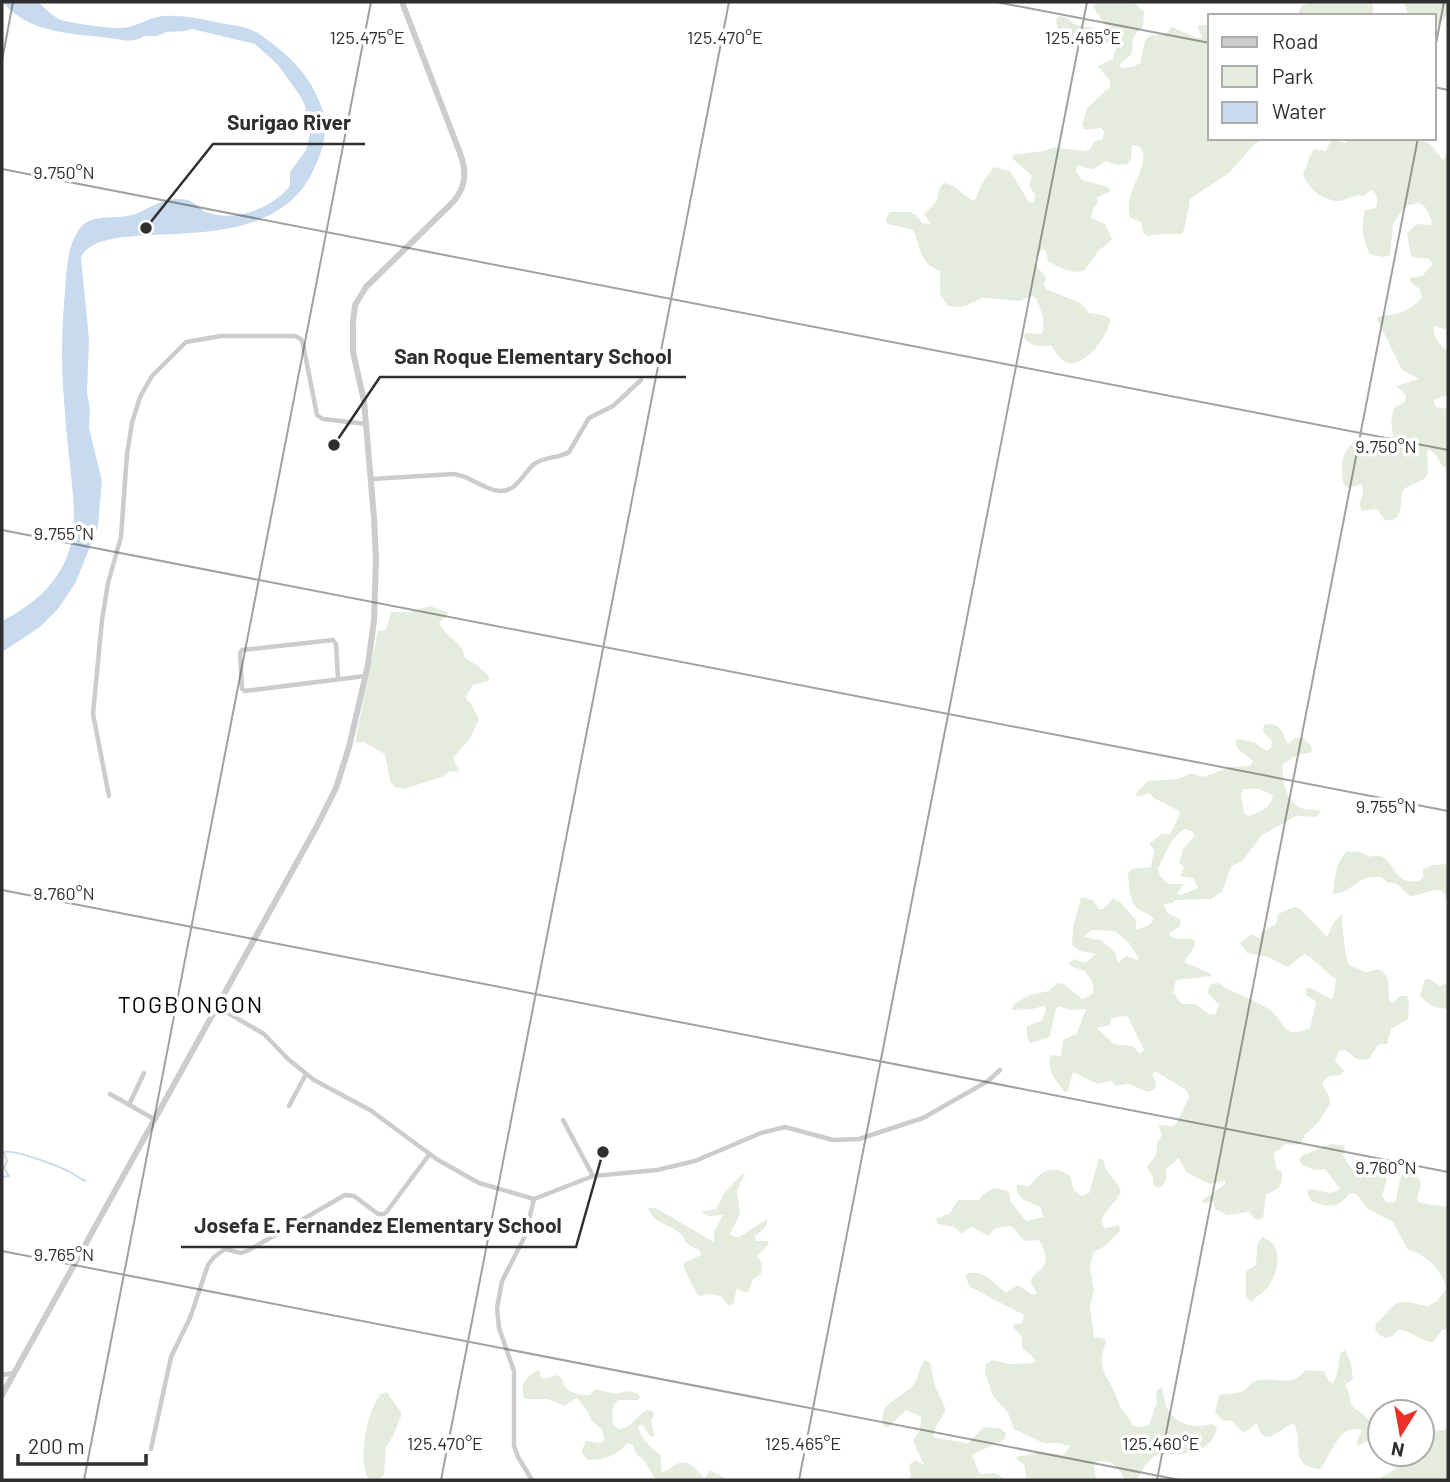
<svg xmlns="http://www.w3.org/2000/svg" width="1450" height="1482" font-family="Barlow,sans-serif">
	<rect width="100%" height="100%" fill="#fff"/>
	<g fill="#e4eddd" fill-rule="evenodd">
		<path d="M1097,2H1133L1144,12L1143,26C1130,40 1133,37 1132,54L1120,64L1121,68L1132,67L1141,63C1141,58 1144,41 1147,38C1150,34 1162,35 1166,34L1172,27L1197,38H1202L1197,26L1210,24V138H1263L1254,145L1229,173L1190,199C1189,206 1185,230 1182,234C1170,235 1159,233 1148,236L1143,233L1141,222L1131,218C1120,194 1154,164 1140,147L1132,145L1131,158L1128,164L1117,165L1106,161C1090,171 1096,171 1078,165L1076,171L1082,180L1108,187L1111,191L1097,198L1098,203C1093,208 1091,211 1092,218L1105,224L1112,239L1105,246L1100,249L1084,271C1070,274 1060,268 1048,261L1046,251L1042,249L1034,262L1046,278L1044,285L1046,289L1081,303L1089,313L1103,315L1110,318C1111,334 1082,371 1066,362C1059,359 1055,350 1050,345C1038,348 1030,346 1023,336L1026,333L1042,334C1046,322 1041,310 1036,298L1032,296L1020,301L983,298L962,307L948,306L940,294V271C921,266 920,246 913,230L888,224L885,220L890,212H910L916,215L922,223L931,224L924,214L936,202L940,187L944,183C956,185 962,194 972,200H975L981,185L994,167L1010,171L1029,202L1034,203L1035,195L1029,185L1032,176L1013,159L1012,155L1044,151L1054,147L1084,151L1090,149L1094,142L1103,139L1104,131L1101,128L1085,130L1082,125L1087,108L1110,87V81L1098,66L1113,59L1116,48L1113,43C1101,41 1089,40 1077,40C1069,40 1066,43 1059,40L1056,20L1059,16C1068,17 1068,20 1075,24C1084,29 1094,25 1103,32L1107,27L1093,7Z"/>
		<polygon points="1314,2 1372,2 1374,16 1297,16 1302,5"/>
		<polygon points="1404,2 1448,2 1448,13 1434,31 1434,16 1408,16"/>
		<path d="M1332,138L1345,143L1353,138H1408L1423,141L1429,143L1443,160L1448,152V330L1434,326C1433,337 1439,345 1448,351V395L1433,400L1436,407L1448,409V468L1442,466L1436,455L1429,449L1427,452C1431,487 1426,474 1403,490C1399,503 1405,522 1385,520L1377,509L1362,511L1359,504L1363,495L1362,484L1348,488L1343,484C1342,466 1339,453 1356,440L1383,443L1393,436L1391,421L1394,408L1404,402L1406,395L1396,386L1419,379L1402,370L1377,319V317C1401,312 1402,316 1422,298L1420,289L1411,283L1410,278L1422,276L1433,264L1429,259L1413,257L1410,253L1407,233L1417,224L1431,225L1432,221L1425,207L1419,203L1406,206L1396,219L1393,224L1390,255L1384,257L1371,255C1362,242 1361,225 1365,210L1376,208C1378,201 1378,194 1371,190L1364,196C1350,193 1347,202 1336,201C1321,199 1306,187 1303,173C1308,165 1309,155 1314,149L1326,151Z"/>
		<path d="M430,606L449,613L439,622C446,639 462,640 465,658L477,665L489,676V681L473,685L465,698L472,705L479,720L469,740L453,758L459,771L448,772L444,776L404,789L395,787L390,781L385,754L364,742L356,743V737L378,631L386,630L391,612H408Z"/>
		<path d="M1270,724C1283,726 1282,734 1288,744L1295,738H1303L1311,746L1312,751L1310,753L1300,754L1283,764C1281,780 1286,804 1304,809C1311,811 1314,808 1321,811L1317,817L1296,816L1261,836L1243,860L1231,867L1222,892L1211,899L1175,900L1173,903L1164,904C1165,914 1173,915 1181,920L1180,926L1170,933V936C1178,941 1186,937 1195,940V946L1185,960L1186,963L1210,973L1211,976L1177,980L1175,983L1173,993L1182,1004H1196L1209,1014L1215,1015L1219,1005L1207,992L1211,984L1218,983C1234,994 1252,998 1269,1009C1277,1014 1280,1024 1288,1030C1293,1035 1304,1030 1310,1028L1316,1002L1305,994L1306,989L1309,987L1331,999L1334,996L1336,979C1324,972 1318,961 1305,954L1287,967L1268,957L1247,953L1240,943L1252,934L1260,939L1261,932L1276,924L1278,914L1294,907L1299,908L1327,937L1334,922L1342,914C1342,925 1345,957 1349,965L1366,972L1379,969C1391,975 1388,988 1389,1000L1393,1003L1400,996H1407L1409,1003L1408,1019L1391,1029L1387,1044H1379L1368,1060L1357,1059L1345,1050L1339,1051L1335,1061L1344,1071L1341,1075L1329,1076L1322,1083L1330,1099V1105C1325,1110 1324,1114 1320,1120C1314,1129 1305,1131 1301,1143L1296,1145L1285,1144L1279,1150L1274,1152L1276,1169L1282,1172C1283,1188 1278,1188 1266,1195L1263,1218L1256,1220L1249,1212L1227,1215L1215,1209L1213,1200L1205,1204L1201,1201L1225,1184V1181L1209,1184L1186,1172L1179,1158L1166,1169C1166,1179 1167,1184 1158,1188L1154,1186L1153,1177L1147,1167L1156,1155L1157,1144L1162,1135L1158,1125L1173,1126L1176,1124L1189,1097L1186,1090L1155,1071L1152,1074L1156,1082L1155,1089L1148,1092L1129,1084L1116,1086L1111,1081L1097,1084L1073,1072L1068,1091L1064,1092C1057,1081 1045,1069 1051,1055L1061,1056L1063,1040L1077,1033L1086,1009L1071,1010L1059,1006L1055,1011L1050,1037L1030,1043L1027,1037V1026L1041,1021L1046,1010L1044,1006L1032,1009L1012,1010L1013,1005L1029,995L1049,991L1057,983L1064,984L1082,999C1097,995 1096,985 1087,974C1083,967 1073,970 1068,963L1075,959L1085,963L1096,954L1081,951L1072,945L1073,928L1081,897L1093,900L1099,909H1103L1113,898L1120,902L1136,920V930L1149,925L1154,919C1149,913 1144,913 1138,909C1129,902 1129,884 1128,873L1132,869L1151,867L1154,850L1149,844L1162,834H1170L1179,816V811L1154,798L1150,793L1137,797L1136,793L1148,781L1178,779L1192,773L1203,777L1231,767L1250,766L1253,761L1238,749L1235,742L1237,739L1254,742L1266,751L1271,748L1272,741L1263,732L1264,725ZM1259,789L1273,795C1271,809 1259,812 1248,816L1244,813L1241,794L1244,789ZM1185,829L1192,831L1195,835L1183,849L1179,863L1184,867L1180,876L1193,878L1198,888L1180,895L1177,893L1184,884H1168L1160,876L1158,869C1165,855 1171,836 1185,829ZM1091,930L1115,931L1130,944L1140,961L1126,956L1118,963L1115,952L1101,940L1084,937ZM1123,1016L1128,1017L1144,1050L1140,1054L1133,1046L1114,1044L1097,1028L1110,1025L1111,1018Z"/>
		<path d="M1348,851L1360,852L1370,857C1390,849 1391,876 1407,881C1411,882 1415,881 1419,881L1423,877V869L1433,865L1448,864V905C1443,878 1428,896 1410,896L1397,884L1387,882L1382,877C1353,875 1356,892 1334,894C1332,884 1338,856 1348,851Z"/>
		<path d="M1425,979H1429L1440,986L1448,982V1009C1435,1008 1428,1006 1420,995Z"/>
		<path d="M1331,1144L1345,1146L1343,1156L1352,1169L1382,1175L1387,1178L1382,1196L1386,1202L1393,1203L1396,1201C1399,1188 1399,1168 1413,1162L1421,1184L1417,1198L1420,1203L1448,1207V1328L1442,1330L1433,1342C1421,1342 1412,1330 1398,1330L1393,1336L1386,1338L1379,1335L1375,1329L1376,1323C1387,1317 1390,1302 1404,1302C1412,1301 1419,1306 1428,1306L1437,1301L1446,1289C1444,1272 1425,1253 1408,1250L1393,1222L1368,1209L1355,1193H1350C1337,1209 1330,1208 1311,1201L1307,1192L1309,1189L1331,1193L1340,1189L1325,1169L1314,1170L1301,1164L1300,1160L1301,1156Z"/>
		<path d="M1099,1158L1104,1161C1105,1176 1118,1179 1121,1192C1116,1204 1104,1209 1101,1222L1105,1228L1119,1225L1120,1231L1105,1246L1093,1253L1090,1268L1094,1290L1090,1307L1094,1337L1105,1339L1106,1343C1096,1365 1105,1372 1114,1391C1117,1396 1118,1402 1120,1407C1124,1414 1130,1416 1132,1425L1138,1427L1149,1425L1157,1402L1156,1392L1159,1388L1163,1389C1163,1416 1185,1432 1211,1424L1217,1427C1212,1455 1181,1455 1158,1454C1146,1461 1143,1469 1137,1480H1124C1120,1466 1110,1459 1096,1462L1094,1465L1096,1480H1026L1025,1466L1016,1458L1018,1456H1024L1039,1452L1063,1455L1070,1446L1058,1443H1043L1014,1429L1008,1413L993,1396L985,1373L986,1364L992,1360L1010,1364L1035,1363L1034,1358L1022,1348V1337L1013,1327L1015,1324L1022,1323L1024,1315L970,1287L965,1276L969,1273H979L986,1276L1006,1293L1018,1285L1033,1295L1037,1293L1030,1281C1032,1277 1035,1275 1038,1272C1050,1262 1046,1252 1039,1240L1025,1241L1011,1226L996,1228L988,1236L973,1227L967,1229L962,1234L954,1227L938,1224L936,1219L950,1213L958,1200H979L982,1195L994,1188L1009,1191L1011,1202L1026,1221L1044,1217L1040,1207C1029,1202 1015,1199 1017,1185L1030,1186C1040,1171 1053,1163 1070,1176L1074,1190L1082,1196L1089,1193Z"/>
		<path d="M743,1173L744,1176L737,1191L740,1214L730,1234L734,1237H739L767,1219V1225L755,1237L756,1241H767L769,1244L757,1256L762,1264L761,1274L753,1279L748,1292H744L737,1288L733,1304L729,1306L721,1296L709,1294L699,1296C694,1291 688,1275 684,1268V1263L701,1255L699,1250C680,1242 689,1240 678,1232C667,1222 656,1226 648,1208H656L714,1242V1232L723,1215C713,1215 709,1219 701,1211L715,1210L725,1192Z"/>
		<path d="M1262,1237C1285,1245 1279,1271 1268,1287C1264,1293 1256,1296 1251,1302L1246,1297V1271L1256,1265L1257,1245Z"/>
		<path d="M1345,1350L1351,1364L1353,1379L1345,1385C1351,1393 1348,1398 1352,1405C1354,1410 1361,1411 1365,1416C1371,1423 1380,1435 1380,1445L1366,1441L1359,1446L1356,1444L1362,1430C1338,1423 1332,1455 1320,1469C1288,1467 1304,1442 1294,1424C1280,1426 1264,1453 1257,1423L1247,1431L1243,1432L1232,1421H1224L1215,1413L1219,1396C1226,1392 1233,1395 1241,1392C1248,1389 1250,1381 1259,1380C1276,1377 1294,1388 1305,1370L1324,1371L1329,1381L1333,1384L1337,1374L1340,1354Z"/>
		<path d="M925,1360L930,1362L935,1386L946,1410L935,1428L933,1435L935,1438L968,1443L984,1427L999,1428L1006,1433L1005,1439L972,1455L980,1474L995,1473L1007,1480H907L911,1476L909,1465L915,1460L924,1465L913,1441L920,1430L921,1417L906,1410L888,1427H884C876,1402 899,1401 913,1385C919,1378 919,1367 925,1360Z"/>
		<path d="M540,1370V1376L543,1379L557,1375L562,1379C564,1392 577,1395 589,1395L595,1389L616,1394L627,1391L637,1393L640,1397L638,1400H618C611,1406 612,1415 613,1424L618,1429L627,1427L646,1410L653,1411L654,1416L651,1421L655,1436L651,1437L642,1425H638C640,1438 649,1447 660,1454L662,1472C669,1471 671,1466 677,1464C691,1458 697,1472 705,1479L710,1470L729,1480H656L644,1460L636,1454L633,1445L627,1443C619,1455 602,1461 588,1460L581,1452L586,1441L602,1443L604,1438L602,1429L592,1421L586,1409L577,1398L564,1406L548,1399H525C518,1384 527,1375 540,1370Z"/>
		<path d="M387,1392L402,1414L393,1436L386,1447L384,1475C379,1481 374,1480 367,1477C359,1455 366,1412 381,1394Z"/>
		<path d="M1448,1427V1480H1377C1387,1473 1402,1468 1403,1454H1422V1431L1444,1430Z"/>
	</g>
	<path fill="#c8dbee" d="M3,2H38C45,8 51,15 59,19C68,23 112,29 122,28C136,27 148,18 163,16C183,15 201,19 220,23C232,25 244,26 256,32C261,34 264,38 269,41C292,58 311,77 321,106C329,127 324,147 315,167C270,271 105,209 81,257L89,339L87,392L90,410L89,428L102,481L98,526L76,582L58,609L40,627L2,652V621C24,609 44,596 58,574C80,541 74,503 70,466C67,440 65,414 63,387C61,355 62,324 65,292C67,270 66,250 78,231C89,212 115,220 132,215C147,210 159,200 176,199C197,198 197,210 209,213C237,222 272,208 290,186V172L306,150L310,134L305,106L301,97L278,65L255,44L192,29L185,31L166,32L157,36H144L139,39L128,41C85,32 33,39 3,2Z"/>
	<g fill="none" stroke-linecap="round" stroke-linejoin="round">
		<path stroke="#c8dbee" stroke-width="2" d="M2,1177L9,1176L4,1168L7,1161L4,1152C15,1149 58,1166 70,1172C75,1175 79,1178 85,1181"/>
		<g stroke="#ccc" stroke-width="4.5">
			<path d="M372,479L454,474C471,476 484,490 500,491C516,492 523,474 533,465C543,456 558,459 569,452L589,418L613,406L641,380"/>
			<polyline points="338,678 336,644 333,640 242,650 240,653 242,689 245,691 365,676"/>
			<polyline points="109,796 93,714 102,620 108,583 121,537 127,454 132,423 140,397 152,376 186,342 221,336 295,336 301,339 303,344 317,415 323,419 366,424"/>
			<polyline points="216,1006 264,1034 288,1059 314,1080 370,1110 438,1160 479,1183 534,1199 593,1176 657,1170 695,1161 761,1133 785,1127 833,1140 859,1139 923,1118 988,1081 1000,1070"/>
			<polyline points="110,1094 154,1119"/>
			<polyline points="129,1105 144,1073"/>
			<polyline points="289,1106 306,1074"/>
			<polyline points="563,1120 593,1176"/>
			<polyline points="2,1375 13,1373"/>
			<polyline points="151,1449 171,1357 190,1318 208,1265 214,1257 225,1249 241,1253 249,1250 345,1195 354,1196 378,1214 385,1214 429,1155"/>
			<polyline points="532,1480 518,1457 514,1446 514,1371 499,1328 497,1308 502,1281 525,1236 534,1199"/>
		</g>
		<path stroke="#ccc" stroke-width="6" d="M2,1395L317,826L336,788L349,747L368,665L374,620L376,560L374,518L364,401L353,352V323L355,305L366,287L453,202C466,187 467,172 460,153L402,2"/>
	</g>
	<path fill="none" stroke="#2f2f2f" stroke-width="2" stroke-opacity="0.45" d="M996,2L1210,43M1434,54L1444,2M2,61L13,2M1434,87L1448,90M2,169L1448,450M2,530L1448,811M2,890L1448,1172M2,1251L1180,1480M84,1480L371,2M441,1480L729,2M799,1480L1087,2M1157,1480L1418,138"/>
	<g text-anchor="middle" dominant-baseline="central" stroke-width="7" stroke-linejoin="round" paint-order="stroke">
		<g font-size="23" letter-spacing="2" fill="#000" stroke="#fff">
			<text x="191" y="1004">TOGBONGON</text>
		</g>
	</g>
	<g font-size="18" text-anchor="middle" fill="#2f2f2f" stroke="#fff" stroke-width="7" stroke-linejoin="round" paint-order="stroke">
		<text x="367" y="44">125.475°E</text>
		<text x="725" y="44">125.470°E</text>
		<text x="1083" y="44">125.465°E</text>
		<text x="64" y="179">9.750°N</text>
		<text x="1386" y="453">9.750°N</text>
		<text x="64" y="540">9.755°N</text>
		<text x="1386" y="813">9.755°N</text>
		<text x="64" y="900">9.760°N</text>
		<text x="1386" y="1174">9.760°N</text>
		<text x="64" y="1261">9.765°N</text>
		<text x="445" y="1450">125.470°E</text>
		<text x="803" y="1450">125.465°E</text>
		<text x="1161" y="1450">125.460°E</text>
	</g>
	<path fill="none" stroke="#2f2f2f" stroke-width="2.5" d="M146 228L213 144H365M334 445L380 377H686M603 1152L576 1247H181"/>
	<g fill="#2f2f2f" stroke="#fff" stroke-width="2.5">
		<circle cx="146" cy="228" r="7"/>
		<circle cx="334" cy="445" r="7"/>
		<circle cx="603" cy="1152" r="7"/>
	</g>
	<g font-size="21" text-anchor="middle" font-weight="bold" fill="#2f2f2f" stroke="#fff" stroke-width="7" stroke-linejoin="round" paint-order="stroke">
		<text x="289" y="130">Surigao River</text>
		<text x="533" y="364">San Roque Elementary School</text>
		<text x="378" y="1233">Josefa E. Fernandez Elementary School</text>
	</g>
	<rect width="1450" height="1482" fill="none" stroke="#2f2f2f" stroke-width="7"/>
	<rect x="1208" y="14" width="228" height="126" fill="#ffffff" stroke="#acacac" stroke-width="2"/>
	<rect x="1222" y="37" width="35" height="10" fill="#cccccc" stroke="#acacac" stroke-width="2"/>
	<text x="1272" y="49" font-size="21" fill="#2f2f2f">Road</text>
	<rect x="1222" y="66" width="35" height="21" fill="#e4eddd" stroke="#acacac" stroke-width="2"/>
	<text x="1272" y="84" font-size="21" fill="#2f2f2f">Park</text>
	<rect x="1222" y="102" width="35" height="21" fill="#c8dbee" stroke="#acacac" stroke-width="2"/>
	<text x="1272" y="119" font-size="21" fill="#2f2f2f">Water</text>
	<g transform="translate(1401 1433) rotate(191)"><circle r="33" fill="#ffffff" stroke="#acacac" stroke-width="2"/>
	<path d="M0-5L12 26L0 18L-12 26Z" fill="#ef3029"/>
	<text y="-10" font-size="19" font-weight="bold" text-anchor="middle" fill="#2f2f2f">N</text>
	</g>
	<path d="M18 1454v10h128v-10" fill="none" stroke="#2f2f2f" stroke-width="3.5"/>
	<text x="28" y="1454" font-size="21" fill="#2f2f2f" stroke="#ffffff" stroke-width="5" paint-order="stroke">200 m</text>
</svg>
